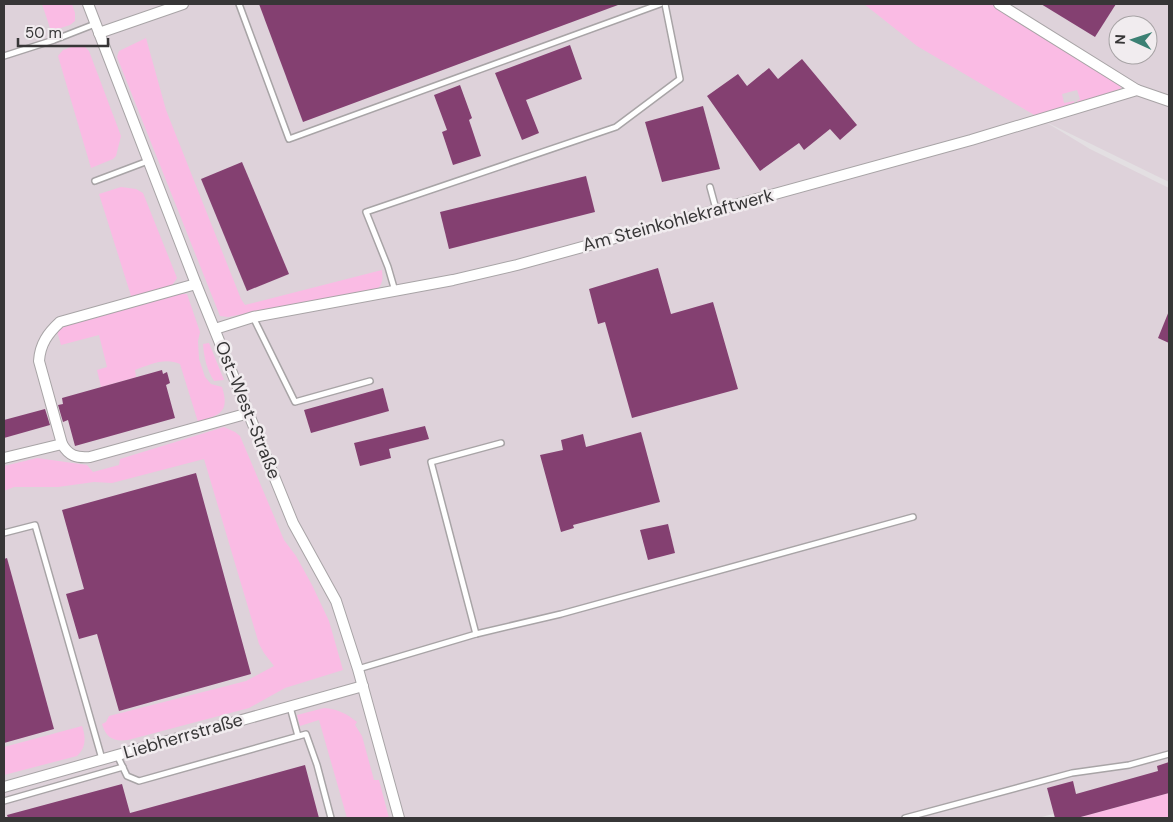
<svg xmlns="http://www.w3.org/2000/svg" width="1173" height="822" font-family="'DM Sans',sans-serif">
	<rect width="100%" height="100%" fill="#e3dfe2"/>
	<path fill="#ded2da" fill-rule="evenodd" d="M4,4H1169V182L1044,121L1090,149L1169,188V793L1077,818H1055L1053,814L1038,818H4ZM1118,25H1148V55H1118Z"/>
	<g fill="#fabbe4">
		<polygon points="42,4 72,4 75,13 75,21 70,25 51,31"/>
		<polygon points="864,4 992,4 1120,83 1121,90 1078,105 1077,101 1080,99 1077,90 1062,94 1064,103 1074,101 1075,105 1036,116 917,46"/>
		<path d="M146,38L166,110L241,299L245,305L382,270C383,280 383,285 374,292L290,309L285,306L228,317L220,316L117,57L119,51Z"/>
		<polygon points="74,46 85,47 89,51 121,136 116,156 113,159 91,168 58,56 63,50"/>
		<polygon points="121,187 136,189 143,193 177,278 171,287 132,299 99,194"/>
		<path d="M178,294H187L200,332L198,341L199,359L205,377L211,384L222,387C230,412 220,415 198,422L180,364C165,357 149,365 135,370L136,377L101,387L97,370L107,367L99,335L61,345L57,331L59,327L67,323Z"/>
		<path d="M209,343L224,380L214,381C207,370 204,358 203,344Z"/>
		<path d="M224,427L235,432L240,436L284,540L296,556L312,585L329,621L343,670L285,688L249,708L128,740C114,742 106,738 102,724L106,722L109,716L246,681L274,666L264,653L259,644L204,459L112,483L94,482L58,487H14L4,491V466L37,458L87,465L93,472L119,465L120,459Z"/>
		<path d="M324,708C338,709 347,714 357,722L355,725L362,736L374,780H379L389,818H347L319,720L300,726L297,715Z"/>
		<path d="M82,726C86,738 86,747 77,756L4,775V747Z"/>
		<polygon points="1169,793 1169,818 1077,818"/>
	</g>
	<g fill="#844071">
		<polygon points="259,4 618,4 618,5 303,122"/>
		<polygon points="1041,4 1116,4 1095,37"/>
		<polygon points="570,45 582,79 526,100 539,133 522,140 495,73"/>
		<polygon points="802,59 857,125 840,140 830,129 804,150 799,143 760,171 707,96 738,74 747,86 769,68 778,79"/>
		<polygon points="460,85 472,118 469,120 481,156 453,165 442,132 447,130 434,95"/>
		<polygon points="703,106 720,169 662,182 645,122"/>
		<polygon points="242,162 289,274 247,291 201,179"/>
		<polygon points="586,176 595,212 449,249 440,212"/>
		<polygon points="658,268 671,314 713,302 738,389 632,418 605,322 598,324 589,289"/>
		<polygon points="1169,311 1169,343 1158,338"/>
		<polygon points="162,370 163,374 167,372 170,383 166,385 175,418 75,446 68,420 63,422 58,405 63,404 62,398"/>
		<polygon points="383,388 389,411 311,433 304,410"/>
		<polygon points="45,409 50,425 4,438 4,420"/>
		<polygon points="425,426 429,439 389,449 391,458 360,466 354,443"/>
		<polygon points="641,432 660,502 573,525 574,528 561,532 540,455 563,450 561,440 583,434 586,447"/>
		<polygon points="196,473 251,674 119,711 97,634 79,639 66,594 84,589 62,510"/>
		<polygon points="668,524 675,553 648,560 640,530"/>
		<polygon points="7,558 54,729 4,743 4,559"/>
		<polygon points="1169,762 1169,793 1077,818 1055,818 1047,788 1073,781 1076,794 1158,771 1157,766"/>
		<polygon points="305,765 319,818 8,818 7,815 122,784 130,813"/>
	</g>
	<g fill="none" stroke-linecap="round" stroke-linejoin="round">
		<defs>
			<g id="service">
				<polyline points="239,4 289,139 660,4"/>
				<polyline points="4,56 54,40 95,24"/>
				<polyline points="95,181 148,161"/>
				<polyline points="710,187 716,209"/>
				<polyline points="395,291 388,267 366,212 616,127 680,79 665,4"/>
				<polyline points="253,317 295,402 370,381"/>
				<polyline points="4,533 35,525 102,759"/>
				<polyline points="476,634 431,462 501,443"/>
				<polyline points="358,669 476,634 561,614 913,517"/>
				<polyline points="290,707 298,736"/>
				<polyline points="117,755 127,776 139,781 306,734 317,765 331,818"/>
				<polyline points="4,801 123,767"/>
				<polyline points="905,818 1072,773 1129,765 1169,754"/>
			</g>
			<g id="minor">
				<polyline points="88,4 196,284 293,523 336,601 358,669 399,818"/>
				<polyline points="999,4 1137,90"/>
				<polyline points="99,33 183,4"/>
				<polyline points="215,329 253,317 453,280 517,265 971,140 1137,90 1169,101"/>
				<path d="M62,444L39,361C40,344 48,333 60,322L196,284"/>
				<path d="M4,458L62,444C69,456 76,458 90,457L249,413"/>
				<polyline points="4,787 363,686"/>
			</g>
		</defs>
		<use href="#service" stroke="#a8a4a6" stroke-width="8"/>
		<use href="#minor" stroke="#a8a4a6" stroke-width="12"/>
		<use href="#service" stroke="#fff" stroke-width="5"/>
		<use href="#minor" stroke="#fff" stroke-width="10"/>
	</g>
	<g text-anchor="middle" dominant-baseline="central" stroke-width="5" stroke-linejoin="round" paint-order="stroke">
		<g font-size="18" fill="#373637" stroke="#f1ecef">
			<text transform="translate(678 220) rotate(-15)">Am Steinkohlekraftwerk</text>
			<text transform="translate(248 410) rotate(68)">Ost-West-Straße</text>
			<text transform="translate(183 736) rotate(-16)">Liebherrstraße</text>
		</g>
	</g>
	<rect width="1173" height="822" fill="none" stroke="#373637" stroke-width="10"/>
	<g transform="translate(1133 40) rotate(273)"><circle r="24" fill="#f1ecef" stroke="#a7a3a5"/>
	<path d="M0-4L9 19L0 12L-9 19Z" fill="#3c8074"/>
	<text y="-8" font-size="14" font-weight="bold" text-anchor="middle" fill="#373637">N</text>
	</g>
	<path d="M18 38v8h90v-8" fill="none" stroke="#373637" stroke-width="2.5"/>
	<text x="25" y="38" font-size="15" fill="#373637" stroke="#f1ecef" stroke-width="4" paint-order="stroke">50 m</text>
</svg>
